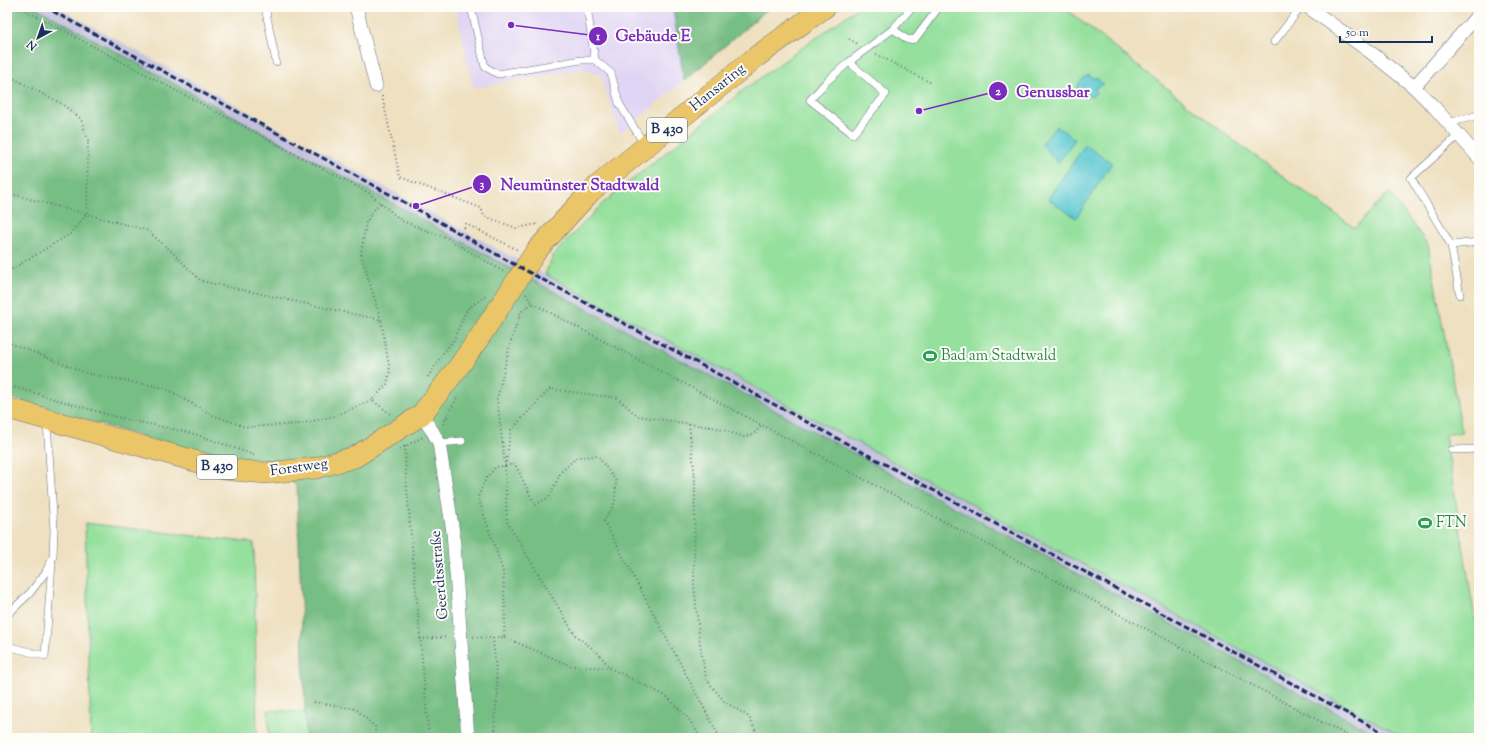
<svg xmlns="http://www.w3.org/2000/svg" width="1486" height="745" font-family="'Sorts Mill Goudy',serif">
	<rect width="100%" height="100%" fill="#fdfcf7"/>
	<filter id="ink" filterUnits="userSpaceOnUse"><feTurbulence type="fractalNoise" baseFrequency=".025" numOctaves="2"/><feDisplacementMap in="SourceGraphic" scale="8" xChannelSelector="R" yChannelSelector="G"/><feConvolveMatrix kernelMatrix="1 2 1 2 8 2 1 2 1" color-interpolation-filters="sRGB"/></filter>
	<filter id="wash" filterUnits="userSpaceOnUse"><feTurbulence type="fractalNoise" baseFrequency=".012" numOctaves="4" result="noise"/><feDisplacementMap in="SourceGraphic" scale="16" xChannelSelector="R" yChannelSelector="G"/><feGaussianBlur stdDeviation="0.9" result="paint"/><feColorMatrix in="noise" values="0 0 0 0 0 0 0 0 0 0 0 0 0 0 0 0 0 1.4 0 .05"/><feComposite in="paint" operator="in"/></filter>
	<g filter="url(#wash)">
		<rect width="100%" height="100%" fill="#eee0c0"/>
		<polygon fill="#e0d4f4" points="455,7 673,7 684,81 631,125 620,133 600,74 583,69 474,88"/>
		<polygon fill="#c4c0db" points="35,7 57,7 516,259 1405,738 1383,738 510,268"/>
		<g fill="#94e09c" stroke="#58887d">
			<polygon points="859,7 1063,7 1233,140 1355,228 1389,192 1428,245 1462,432 1445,435 1479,644 1479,738 1405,738 545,274 554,254 602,204 746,88"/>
			<polygon points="85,523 254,543 257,738 91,738"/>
			<polygon points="268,710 306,712 306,738 269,738"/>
		</g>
		<g fill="#77be84" stroke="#497671">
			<polygon points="7,7 35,7 510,268 1383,738 306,738 297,487 271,461 211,457 7,397"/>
			<polygon points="673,7 770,7 684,81"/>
		</g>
		<g fill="#5cc9d2" stroke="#3c7c98">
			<path d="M1089,75L1090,77L1098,79L1103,84L1095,88L1096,93L1092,97L1089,96L1086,93L1078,97C1074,87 1080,79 1089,75Z"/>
			<polygon points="1056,126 1075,139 1058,163 1042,144"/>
			<polygon points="1085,145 1112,163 1076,218 1048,199"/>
		</g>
	</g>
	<g filter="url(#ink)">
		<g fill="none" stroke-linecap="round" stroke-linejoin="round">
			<defs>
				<g id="service">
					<polyline points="265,7 276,62"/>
					<polyline points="471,7 485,67 498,74 581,60 595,60"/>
					<polyline points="587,7 595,60 611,73 619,103 644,144"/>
					<polyline points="893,29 908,40 915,39 939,7"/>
					<polyline points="1274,42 1301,7"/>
					<polyline points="849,62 886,94 853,134 810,100 827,81 849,62 893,29 912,7"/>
					<polyline points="1448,123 1479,115"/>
					<polyline points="1459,135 1411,178 1451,245 1479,242"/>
					<polyline points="1451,245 1460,295"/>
					<polyline points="439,443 462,441"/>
					<polyline points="1452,450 1479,449"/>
					<polyline points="7,615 30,593 45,573 53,557 54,530 47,422"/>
					<polyline points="7,646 45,656 52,563"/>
				</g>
				<g id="minor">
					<polyline points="356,7 376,86"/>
					<polyline points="1308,7 1369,51 1414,87 1435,108 1479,158"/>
					<polyline points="1414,87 1479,14"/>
					<polyline points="421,415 433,432 439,443 453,532 468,738"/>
				</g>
				<polyline id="primary" points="7,408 223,469 265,473 316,468 355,457 421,415 457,369 479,338 537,250 591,191 756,57 825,7"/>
			</defs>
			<use href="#service" stroke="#656d80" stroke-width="8"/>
			<use href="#minor" stroke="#656d80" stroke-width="14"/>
			<use href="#primary" stroke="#656d80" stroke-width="22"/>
			<g stroke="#656d80" stroke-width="2" stroke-dasharray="1 3" stroke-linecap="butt">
				<polyline points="19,7 369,193 402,221 447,238 504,272"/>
				<polyline points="841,10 847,7"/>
				<polyline points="849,39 858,44"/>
				<polyline points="876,54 931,83"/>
				<polyline points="7,75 62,104 81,119 88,140 87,214 70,234 7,272"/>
				<polyline points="382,96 400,177 481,208 484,216 516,228 538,224"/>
				<polyline points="7,193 146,230 169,249 201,281 381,320 390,371 387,384 372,400 392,415"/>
				<polyline points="380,203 372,212 366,223 361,254 381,320"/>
				<polyline points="464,228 466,224 518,250"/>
				<polyline points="526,294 532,303 1352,738"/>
				<polyline points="532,303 521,312 511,341 497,399 505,465 507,522 575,635 598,653 610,668 666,696 689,719 701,738"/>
				<polyline points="7,342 89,374 165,388 210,414 245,427 300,424 334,416 372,400"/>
				<polyline points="428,377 443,353 453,341 467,309 486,296"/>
				<polyline points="7,385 116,417 195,434 254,455"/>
				<polyline points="443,424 457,398"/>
				<polyline points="689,424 695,478 694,584 700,644 706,679 724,701 749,717 759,738"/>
				<polyline points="405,446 406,478 429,738"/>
				<polyline points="400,449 423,437"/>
				<polyline points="506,462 511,430 550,389 617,398 638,416 717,428 744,437 754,434 762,425"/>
				<polyline points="473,637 493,638 498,694 494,719 496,738"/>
				<polyline points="504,637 571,666 610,668"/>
				<polyline points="493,638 504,637 505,613 503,571 478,497 486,478 496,467 515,464 535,505 549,497 561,472 577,457 598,456 616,481 615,502 604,521 720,738"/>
				<polyline points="420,639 448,637"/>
				<polyline points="314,702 356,709 375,727 376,738"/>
			</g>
			<use href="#service" stroke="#fff" stroke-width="7"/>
			<use href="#minor" stroke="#fff" stroke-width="13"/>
			<use href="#primary" stroke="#ebc669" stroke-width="21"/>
			<polyline stroke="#1b2f5e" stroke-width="3" stroke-dasharray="6 3" stroke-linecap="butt" points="45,7 413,207 510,262 1393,738"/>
		</g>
	</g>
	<defs>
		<symbol id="stadium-bare" viewBox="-9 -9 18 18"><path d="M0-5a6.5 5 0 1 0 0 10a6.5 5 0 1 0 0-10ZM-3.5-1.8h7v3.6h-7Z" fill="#2e9e5b" stroke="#fdfcf7" stroke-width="2.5" paint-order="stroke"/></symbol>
	</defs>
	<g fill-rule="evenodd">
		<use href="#stadium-bare" x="920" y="346" width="20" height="20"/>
		<use href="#stadium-bare" x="1415" y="513" width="20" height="20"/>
	</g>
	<g text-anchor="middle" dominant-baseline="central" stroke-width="4" stroke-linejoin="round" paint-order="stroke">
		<g fill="#fdfcf7" stroke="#5f6c8c" stroke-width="1">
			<rect x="647" y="118" width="40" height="24" rx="3"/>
			<rect x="197" y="455" width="40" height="24" rx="3"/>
		</g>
		<g font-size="14" font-weight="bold" fill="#1b2f5e">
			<text x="667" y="130">B 430</text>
			<text x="217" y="467">B 430</text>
		</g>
		<g font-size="15" fill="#1b2f5e" stroke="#fdfcf7">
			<text transform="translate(718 88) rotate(-39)">Hansaring</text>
			<text transform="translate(299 468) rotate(-8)">Forstweg</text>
			<text transform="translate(440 575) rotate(-95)">Geerdtsstraße</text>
		</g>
		<g font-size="15" fill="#27864d" stroke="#fdfcf7" text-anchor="start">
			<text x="941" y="356">Bad am Stadtwald</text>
			<text x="1436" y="523">FTN</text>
		</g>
	</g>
	<path fill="none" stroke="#7b2cbf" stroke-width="1.5" d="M511 25L598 36M919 111L998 91M416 206L482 184"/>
	<g fill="#7b2cbf" stroke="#fdfcf7" stroke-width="1.5">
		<circle cx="511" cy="25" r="4"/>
		<circle cx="919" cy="111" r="4"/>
		<circle cx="416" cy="206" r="4"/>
		<circle cx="598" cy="36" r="10"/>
		<circle cx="998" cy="91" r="10"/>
		<circle cx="482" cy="184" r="10"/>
	</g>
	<g font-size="12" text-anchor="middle" font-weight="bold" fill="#fff">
		<text x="598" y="40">1</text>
		<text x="998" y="95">2</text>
		<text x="482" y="188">3</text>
	</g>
	<g font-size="16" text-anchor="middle" font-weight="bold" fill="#7b2cbf" stroke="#fdfcf7" stroke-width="4" stroke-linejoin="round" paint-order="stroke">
		<text x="653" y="41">Gebäude E</text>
		<text x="1053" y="97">Genussbar</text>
		<text x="580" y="190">Neumünster Stadtwald</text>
	</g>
	<rect width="1486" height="745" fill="none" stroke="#fdfcf7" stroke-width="24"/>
	<g transform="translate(38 38) rotate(220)" stroke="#fdfcf7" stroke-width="3" paint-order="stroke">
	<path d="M0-3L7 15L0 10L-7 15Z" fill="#1b2f5e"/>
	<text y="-6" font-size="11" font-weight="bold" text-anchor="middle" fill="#1b2f5e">N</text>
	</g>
	<path d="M1340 36v6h92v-6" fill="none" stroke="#1b2f5e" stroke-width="2"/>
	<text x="1346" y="36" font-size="12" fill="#1b2f5e" stroke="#fdfcf7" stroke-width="3" paint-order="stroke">50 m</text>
</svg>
